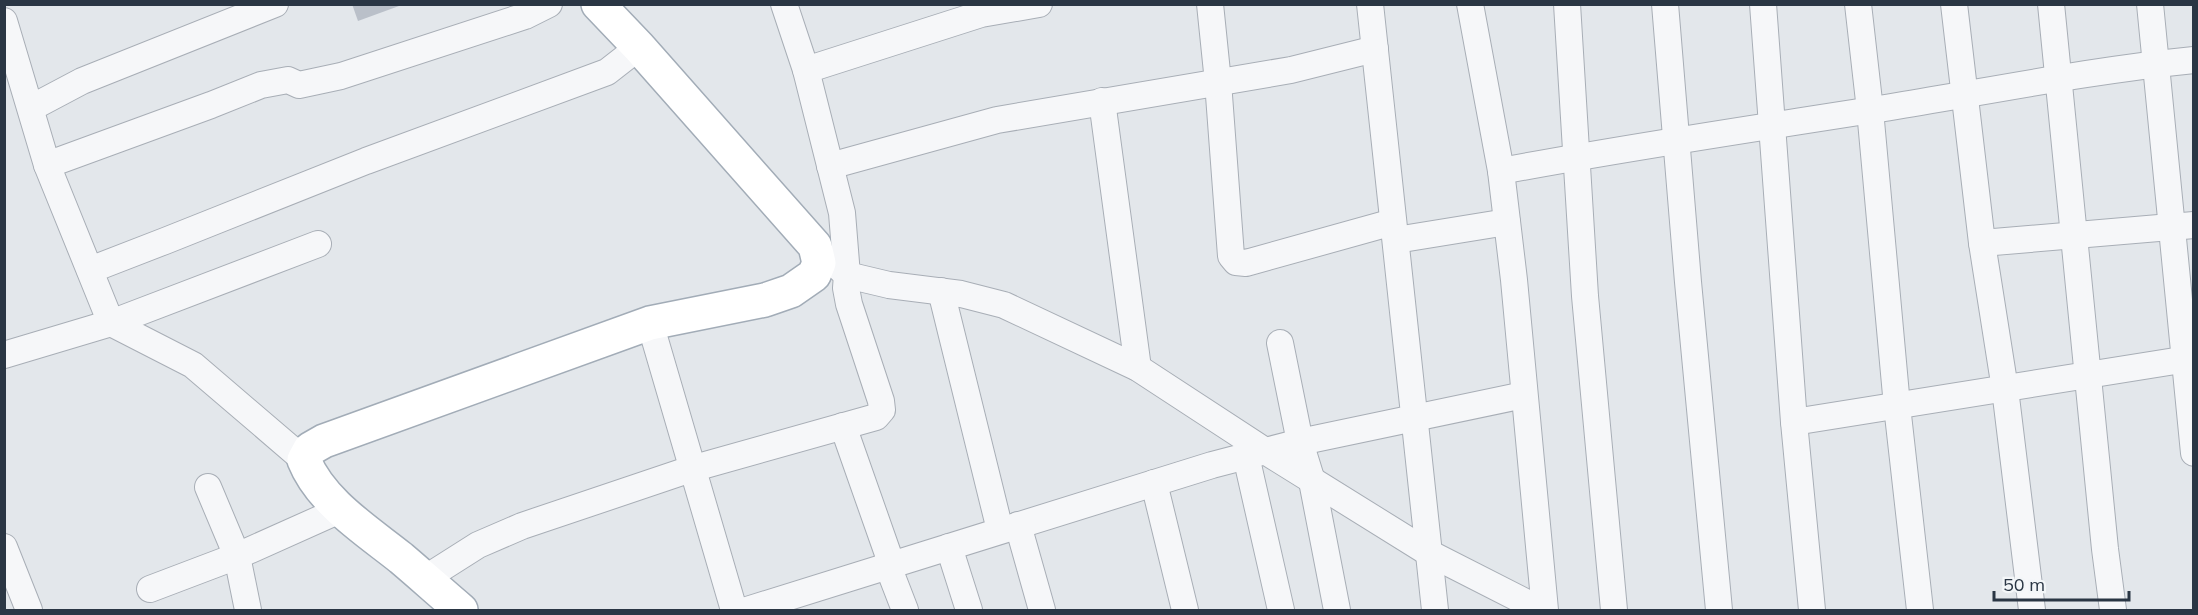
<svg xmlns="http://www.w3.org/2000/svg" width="2198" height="615" font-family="Mulish,sans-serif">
	<rect width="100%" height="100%" fill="#e3e7eb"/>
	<polygon fill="#bac0c9" points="352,4 399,4 399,6 358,21"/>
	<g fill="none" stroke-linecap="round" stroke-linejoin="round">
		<defs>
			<g id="minor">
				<polyline points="1210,4 1218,82 1231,256 1236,262 1246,263 1393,222"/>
				<polyline points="1370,4 1435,610"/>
				<polyline points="1470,4 1501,171 1514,280 1545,610"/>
				<polyline points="1567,4 1585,296 1614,610"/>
				<polyline points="1665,4 1688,282 1719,610"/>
				<polyline points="1763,4 1794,422 1812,610"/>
				<polyline points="1858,4 1870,110 1897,406 1920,610"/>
				<polyline points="1954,4 1982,243 2005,389 2032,610"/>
				<polyline points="2051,4 2105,549 2113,610"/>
				<polyline points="2150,4 2194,453"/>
				<polyline points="4,21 47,165 111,323 193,365 304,460"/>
				<polyline points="806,70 981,14 1039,4"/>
				<polyline points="1102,101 1138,368"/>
				<polyline points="31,108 82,81 275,4"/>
				<polyline points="47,165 211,105 261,85 288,80 299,85 341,76 525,16 549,4"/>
				<polyline points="830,166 997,120 1291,70 1375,49"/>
				<path d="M1501,171C1633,146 1765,127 1897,106C1995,90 2094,70 2194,60"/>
				<polyline points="1396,240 1507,222"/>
				<polyline points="1982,243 2194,225"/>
				<polyline points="835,264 847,275 889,285 961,294 1004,305 1138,368 1265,451 1429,553 1541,610"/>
				<polyline points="90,270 165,241 366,161 607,72 639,47"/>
				<polyline points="941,291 1000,530"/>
				<polyline points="650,323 734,610"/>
				<polyline points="1280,343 1300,442 1312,481 1337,610"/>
				<polyline points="4,355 111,323 318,244"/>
				<polyline points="1794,422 2194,358"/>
				<polyline points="843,426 888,554 888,566 905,610"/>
				<polyline points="1246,456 1281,610"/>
				<polyline points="1154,483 1185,610"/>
				<polyline points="208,487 237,556 248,610"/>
				<polyline points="1018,525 1042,610"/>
				<polyline points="4,547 29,610"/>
				<polyline points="949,547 969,610"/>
				<polyline points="426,578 478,545 522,526 691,469 876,417 882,410 881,401 849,304 846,288 847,275 842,213 806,70 784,4"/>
				<polyline points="150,589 237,556 340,510"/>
				<polyline points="747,610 1212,465 1300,442 1524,395"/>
			</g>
			<path id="major" d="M461,610C441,593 421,575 401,558C366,530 321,502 304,460L310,449L324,441L650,323L765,300L791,291L814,275L819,263L815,246L639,47L598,4"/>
		</defs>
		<use href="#minor" stroke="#a8aeb6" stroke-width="28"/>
		<use href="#major" stroke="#a2acb7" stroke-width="36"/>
		<use href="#minor" stroke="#f6f7f9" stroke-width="26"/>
		<use href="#major" stroke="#fff" stroke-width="33"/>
	</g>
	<rect width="2198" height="615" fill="none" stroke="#2a3644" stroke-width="12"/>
	<path d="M1994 591v9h135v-9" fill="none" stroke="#2a3644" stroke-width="3"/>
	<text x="2003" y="591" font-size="18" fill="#2a3644" stroke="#f3f6f8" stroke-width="4.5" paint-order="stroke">50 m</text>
</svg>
